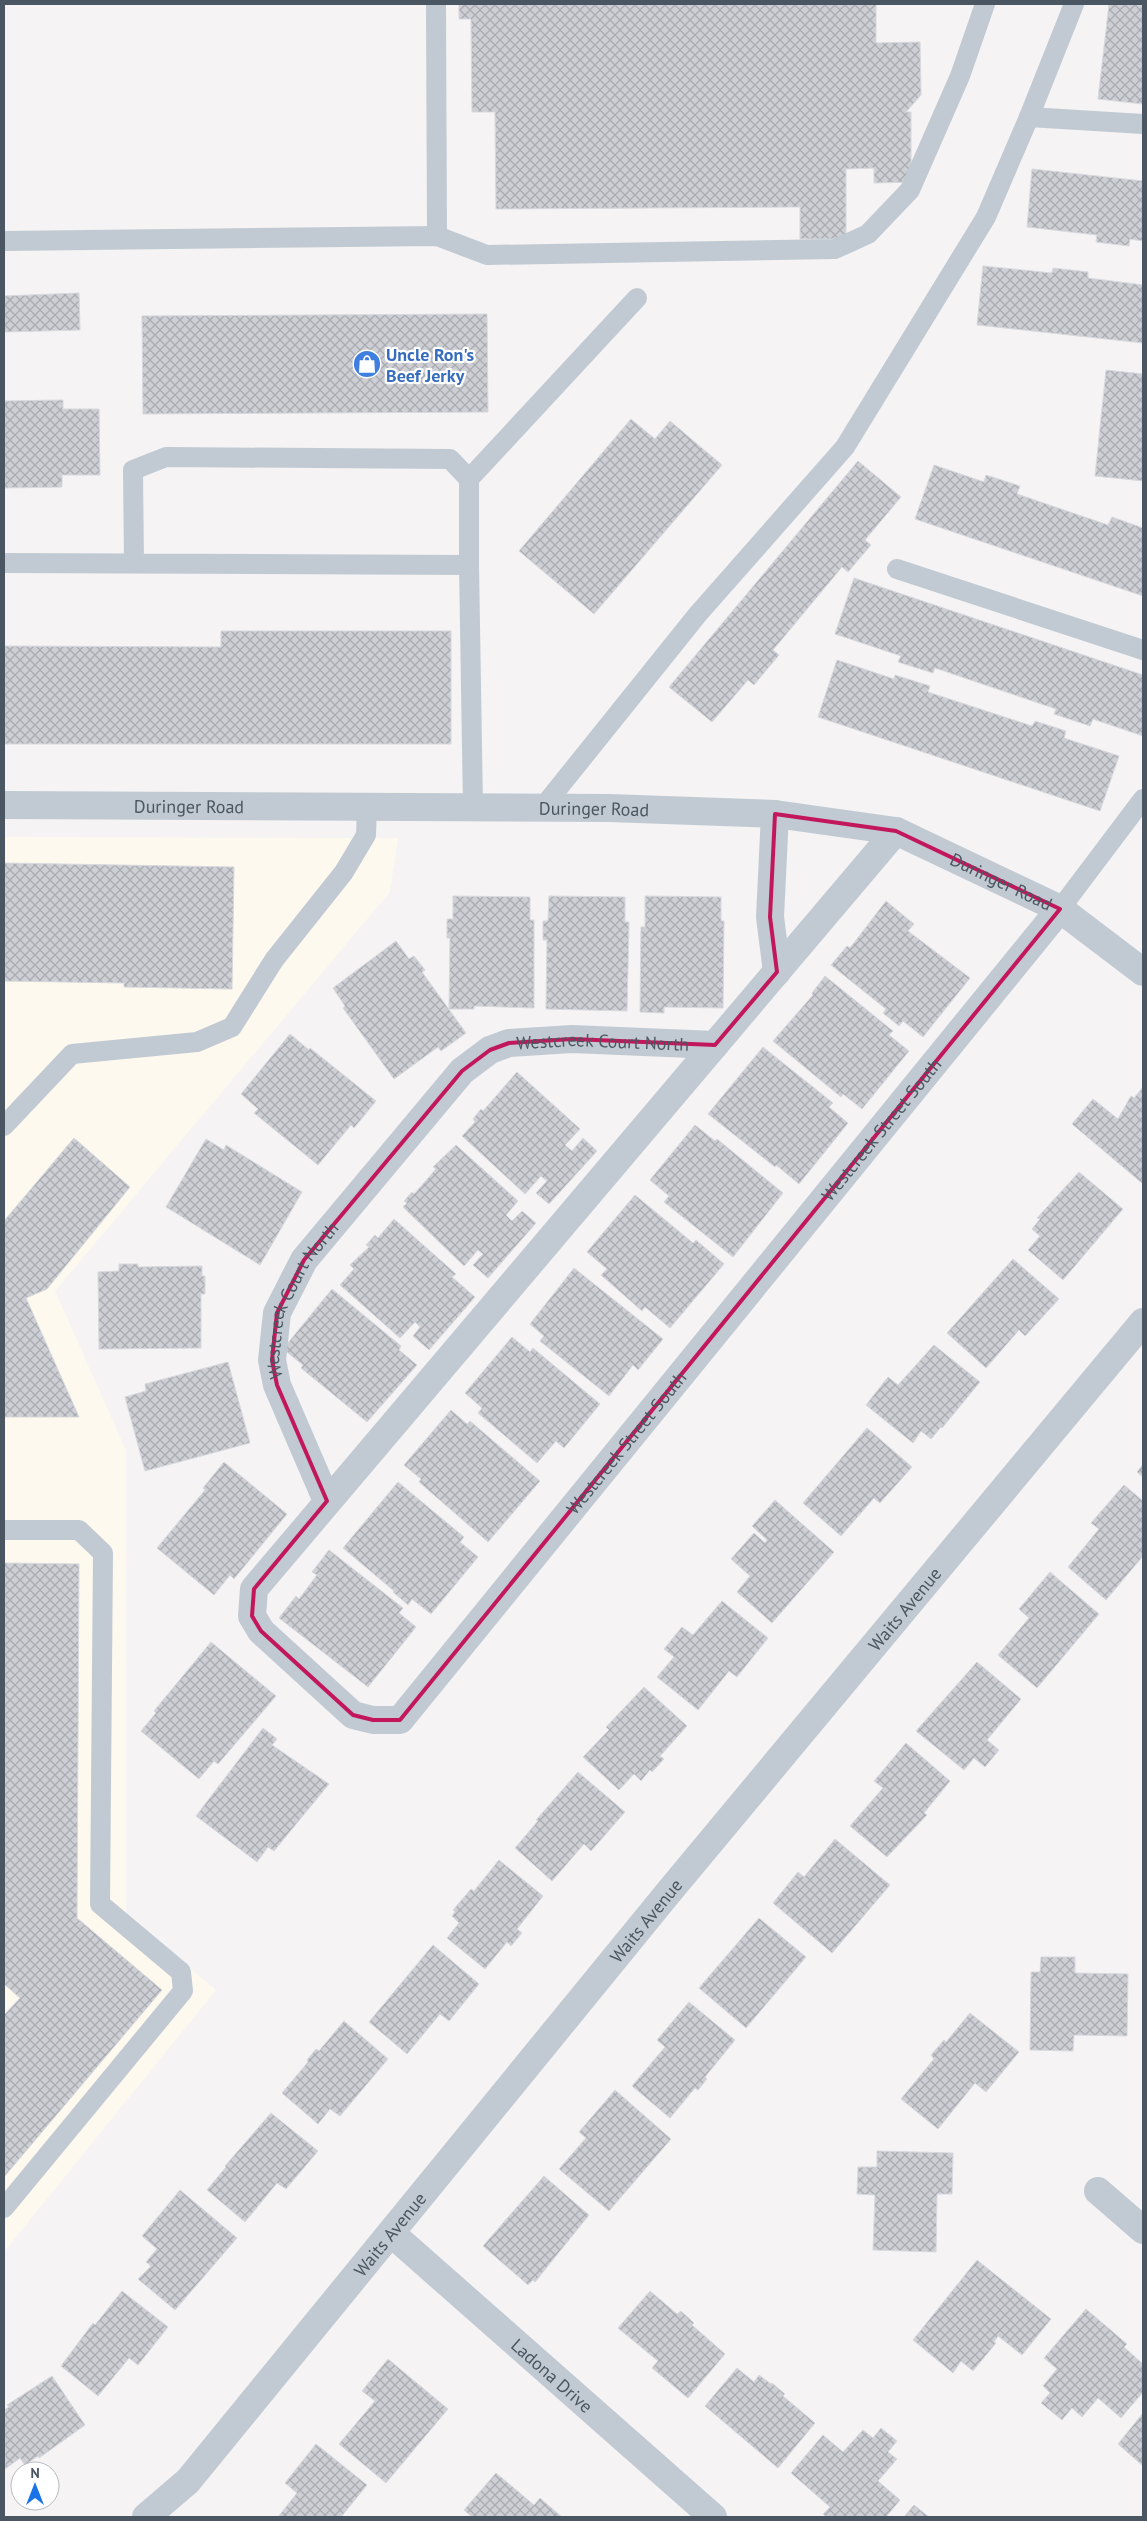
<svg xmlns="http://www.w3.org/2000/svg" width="1147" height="2521" font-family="'PT Sans',sans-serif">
	<defs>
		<pattern id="building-cross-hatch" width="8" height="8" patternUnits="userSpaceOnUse" patternTransform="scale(1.25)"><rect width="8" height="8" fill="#cdcfd5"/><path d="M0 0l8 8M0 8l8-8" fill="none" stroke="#a8abb0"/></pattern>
	</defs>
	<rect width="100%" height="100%" fill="#f5f3f3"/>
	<polygon fill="#fdf9ef" points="4,837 398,838 390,892 55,1291 126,1450 126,1916 216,1990 4,2252"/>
	<g fill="url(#building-cross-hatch)" stroke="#d7d9de">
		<polygon points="459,4 876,4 876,43 920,42 921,95 906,112 911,112 911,182 874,183 874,168 846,169 846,239 800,239 800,207 496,209 495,112 472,112 471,19 459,19"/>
		<polygon points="1109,4 1143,4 1143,104 1098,99"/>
		<polygon points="1032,169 1143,181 1143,241 1130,239 1129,246 1096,242 1097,235 1027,227"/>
		<polygon points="983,266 1052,273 1053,268 1088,272 1088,278 1143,285 1143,343 977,325"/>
		<polygon points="79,293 80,330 4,332 4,296"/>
		<polygon points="487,314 488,412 143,414 142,316"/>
		<polygon points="1106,370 1143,374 1143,481 1095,476"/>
		<polygon points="63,400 63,409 99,409 100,475 62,475 62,487 4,488 4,401"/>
		<polygon points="631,419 655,439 670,421 722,465 594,614 519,551"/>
		<polygon points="858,461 901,497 865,540 871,545 848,572 842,567 773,650 779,655 754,685 748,680 712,722 669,687"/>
		<polygon points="934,465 984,482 986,475 1020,486 1017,494 1108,525 1112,517 1143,528 1143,596 915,519"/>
		<polygon points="854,578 1143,675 1143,736 1093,719 1090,726 1054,714 1056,709 935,668 933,673 898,662 901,656 835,634"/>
		<polygon points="221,631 451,631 451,744 4,744 4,646 221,647"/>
		<polygon points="837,660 894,679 895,675 930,686 928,692 1032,726 1035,721 1066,731 1064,738 1119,756 1100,811 818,717"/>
		<polygon points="4,863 234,867 232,989 124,987 124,983 4,981"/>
		<polygon points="453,896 530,897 530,920 534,920 534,1008 474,1006 474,1009 449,1009 450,938 447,938 447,919 453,919"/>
		<polygon points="549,896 625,897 625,922 629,922 627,1011 546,1009 547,940 543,940 543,921 548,921"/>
		<polygon points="645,896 721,897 721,921 724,921 723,1008 664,1007 664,1013 640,1012 641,927 645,927"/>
		<polygon points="886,901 914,924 908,931 970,978 923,1037 903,1021 899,1026 883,1013 886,1009 831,965 847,946 850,948"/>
		<polygon points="396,941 409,959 414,956 425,970 422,972 466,1033 441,1051 438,1047 394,1079 343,1008 345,1006 333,988"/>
		<polygon points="825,976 893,1031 889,1035 909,1051 862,1109 843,1094 841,1097 773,1041 813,995 812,993"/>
		<polygon points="290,1034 309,1050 310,1048 376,1101 354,1128 351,1125 318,1165 254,1113 258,1109 241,1094"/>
		<polygon points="763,1047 833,1103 829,1107 848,1123 799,1184 776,1165 775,1167 708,1114"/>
		<polygon points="517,1072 580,1129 565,1145 572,1151 583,1138 597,1151 549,1204 536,1193 547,1181 541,1176 525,1194 462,1136 475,1122 473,1119 481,1109 483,1111"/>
		<polygon points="1143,1087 1143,1184 1072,1124 1093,1099 1118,1119 1131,1096 1134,1098"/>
		<polygon points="695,1125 715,1141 717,1139 783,1193 733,1257 664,1202 669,1196 650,1180"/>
		<polygon points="74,1138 130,1187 47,1289 26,1298 79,1417 4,1417 4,1221"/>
		<polygon points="206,1139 224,1150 226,1145 302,1192 260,1265 166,1207"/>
		<polygon points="456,1145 518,1201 506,1215 512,1221 522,1211 536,1223 488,1278 473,1265 483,1254 478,1250 464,1266 403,1207 407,1203 404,1201 412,1192 414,1194 436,1169 433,1167"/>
		<polygon points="1079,1172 1123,1209 1063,1280 1028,1250 1040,1236 1032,1229 1040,1219 1037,1218"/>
		<polygon points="635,1195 693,1243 696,1240 724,1264 670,1328 645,1307 642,1311 601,1275 607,1269 587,1252"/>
		<polygon points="394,1219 456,1274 452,1277 475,1297 429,1350 413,1336 420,1327 415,1322 400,1338 340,1285 354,1269 350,1265 369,1247 366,1245 375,1235 378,1238"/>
		<polygon points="1013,1259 1059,1299 1025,1336 1019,1330 986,1368 947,1333"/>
		<polygon points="119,1264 138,1264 138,1267 202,1266 202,1276 205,1276 205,1294 201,1294 201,1348 99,1349 98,1272 119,1271"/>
		<polygon points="574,1268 663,1339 638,1370 633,1365 609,1396 540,1341 544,1336 530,1324"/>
		<polygon points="332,1289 401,1346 399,1350 417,1365 367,1422 301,1368 303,1365 283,1349"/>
		<polygon points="512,1337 530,1352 533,1348 600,1404 564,1448 556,1441 537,1463 478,1413 482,1408 465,1393"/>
		<polygon points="934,1345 980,1382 942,1428 941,1427 931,1439 921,1431 913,1443 866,1405 888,1377 898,1385"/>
		<polygon points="228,1362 250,1443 145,1471 125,1397 146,1391 145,1384"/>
		<polygon points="451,1410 467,1424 470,1421 540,1481 488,1542 419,1482 421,1479 404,1465"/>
		<polygon points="867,1428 912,1467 880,1503 874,1498 841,1536 803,1503"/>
		<polygon points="224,1462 287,1514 234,1579 230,1575 214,1595 157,1548 205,1490 203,1488"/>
		<polygon points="1143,1464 1143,1477 1137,1472"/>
		<polygon points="398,1482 464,1537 460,1542 478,1557 431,1614 412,1599 408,1605 393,1592 394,1591 343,1548"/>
		<polygon points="1124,1485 1143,1501 1143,1556 1106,1600 1068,1567 1099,1529 1091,1523"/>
		<polygon points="775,1500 834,1552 772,1623 737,1592 750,1576 731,1559 754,1533 765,1543 767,1540 752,1526"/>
		<polygon points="329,1550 403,1608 399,1613 416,1627 368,1687 279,1618 296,1596 299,1599 317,1575 312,1572"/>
		<polygon points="4,1563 79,1564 77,1918 162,1990 4,2177 4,2015 20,1998 4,1984"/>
		<polygon points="1050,1572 1099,1614 1037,1688 998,1655 1029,1618 1019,1609"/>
		<polygon points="722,1601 768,1638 737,1677 729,1671 698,1710 657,1677 674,1657 664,1649 682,1627 693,1635"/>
		<polygon points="211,1642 276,1696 218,1764 214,1761 199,1779 141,1731 156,1713 154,1711"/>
		<polygon points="977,1662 1021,1699 987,1740 999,1750 985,1767 974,1758 964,1770 916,1731"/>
		<polygon points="644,1687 687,1726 660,1756 664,1759 652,1772 650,1770 641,1781 634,1774 619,1790 583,1757 609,1730 606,1727"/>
		<polygon points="263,1728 277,1739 272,1745 329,1784 274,1851 268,1847 257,1862 196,1816"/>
		<polygon points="906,1743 950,1781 924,1813 927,1815 887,1857 850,1826 883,1788 874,1781"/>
		<polygon points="578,1772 625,1812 591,1851 584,1844 552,1881 515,1848 538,1821 536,1820"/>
		<polygon points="835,1839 890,1885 832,1953 773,1903 798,1872 804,1877"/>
		<polygon points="499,1860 543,1896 517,1929 522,1933 511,1946 507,1942 485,1969 447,1938 459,1923 452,1916 455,1912 453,1910 471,1889 474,1891"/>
		<polygon points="759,1918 806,1957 746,2028 699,1988"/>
		<polygon points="433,1945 479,1984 449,2021 440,2014 407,2054 369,2022"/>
		<polygon points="1041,1957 1075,1957 1075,1973 1128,1974 1127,2036 1074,2035 1073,2051 1030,2050 1031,1972 1040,1972"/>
		<polygon points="689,2002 735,2040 705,2077 707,2079 698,2090 695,2088 670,2118 632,2086 665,2047 657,2040"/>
		<polygon points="970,2013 1019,2052 986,2092 975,2083 938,2129 901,2099 934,2059 931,2055 944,2040 946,2042"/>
		<polygon points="344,2021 388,2059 340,2116 330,2109 318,2124 282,2093 308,2062 307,2060 316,2049 319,2051"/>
		<polygon points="615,2090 671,2139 609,2211 559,2169 586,2138 579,2132"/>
		<polygon points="271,2113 318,2151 286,2189 277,2183 245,2222 207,2190 226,2167 225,2166"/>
		<polygon points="877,2151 953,2153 952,2194 937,2194 936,2252 873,2250 875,2195 857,2194 858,2167 877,2167"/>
		<polygon points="544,2176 589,2215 535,2282 533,2280 528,2285 483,2246"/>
		<polygon points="180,2190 237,2238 175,2310 138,2279 151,2266 146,2262 157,2249 142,2236"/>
		<polygon points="977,2260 1051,2319 1022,2355 998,2336 994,2342 996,2343 973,2371 961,2361 953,2373 913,2340"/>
		<polygon points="122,2291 168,2327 138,2365 129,2358 98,2396 61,2366 93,2323 95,2325"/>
		<polygon points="650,2291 677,2314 681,2311 694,2323 692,2325 725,2354 688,2398 652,2368 658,2361 618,2328"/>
		<polygon points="1086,2309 1127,2344 1124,2347 1143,2364 1143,2392 1121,2418 1098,2398 1082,2417 1072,2408 1062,2420 1041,2403 1050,2393 1043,2386 1057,2369 1044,2358"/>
		<polygon points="388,2359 448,2409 386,2483 339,2444 375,2401 362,2391"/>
		<polygon points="737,2368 754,2382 759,2375 771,2384 772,2383 785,2394 783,2396 815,2423 778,2468 705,2406"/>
		<polygon points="52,2376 85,2425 39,2458 38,2456 25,2465 20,2458 5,2469 4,2410 9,2407 7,2405"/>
		<polygon points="1143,2413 1143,2466 1118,2444"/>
		<polygon points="881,2428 897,2441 888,2452 897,2459 878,2481 900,2500 886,2517 827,2517 823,2514 830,2507 791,2473 823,2435 843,2452 863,2430 873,2438"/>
		<polygon points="316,2444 367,2485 341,2517 278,2517 297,2493 285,2483"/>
		<polygon points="496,2473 534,2505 540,2498 562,2517 472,2517 464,2510"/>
		<polygon points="914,2505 929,2517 904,2517"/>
	</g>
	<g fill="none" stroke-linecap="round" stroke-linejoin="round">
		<g stroke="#c1cad2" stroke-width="20">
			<polyline points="436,4 437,236"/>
			<polyline points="1029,117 1143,124"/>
			<polyline points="4,241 437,236 487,255 835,249 868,234 910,190 960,76 985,4"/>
			<polyline points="469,479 637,298"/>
			<polyline points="4,563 469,565 469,479 450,459 166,457 133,470 134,563"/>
			<polyline points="469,565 473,807"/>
			<polyline points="897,569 1143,650"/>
			<polyline points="543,807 698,614 845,447 986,217 1029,117 1074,4"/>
			<polyline points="1060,909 1143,799"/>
			<polyline points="4,1126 72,1054 197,1042 232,1027 274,960 344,872 366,835 367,807"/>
			<polyline points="4,1530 79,1530 103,1553 100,1904 181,1972 183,1991 4,2208"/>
		</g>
		<g stroke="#c1cad2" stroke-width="28">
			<path id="s1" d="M4,805L609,808L775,814L896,831L1060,909L1143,972"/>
			<polyline points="775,814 770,917 777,972"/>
			<path id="s2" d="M896,831L254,1589L252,1616L261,1631L353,1715L373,1720H400L1060,909"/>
			<path id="s3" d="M327,1501L277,1385L272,1360L277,1313L304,1260L462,1071L490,1050L509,1043L572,1039L715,1045"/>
			<polyline points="1098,2191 1143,2230"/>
			<path id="s4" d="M391,2233L713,2517"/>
			<path id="s5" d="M146,2517L188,2481L668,1893L1143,1322"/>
		</g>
	</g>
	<path fill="none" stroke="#c2185b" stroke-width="4" stroke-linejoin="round" d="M775,814L896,831L1060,909L400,1720H373L353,1715L261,1631L252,1616L254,1589L327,1501L277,1385L272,1360L277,1313L304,1260L462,1071L490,1050L509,1043L572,1039L715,1045L777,972L770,917Z"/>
	<defs>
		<symbol id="shop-disc" viewBox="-11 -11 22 22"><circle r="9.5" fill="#3f7fe0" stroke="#fff"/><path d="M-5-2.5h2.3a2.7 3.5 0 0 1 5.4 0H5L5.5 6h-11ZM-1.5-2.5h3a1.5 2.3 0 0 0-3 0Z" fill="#fff"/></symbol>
	</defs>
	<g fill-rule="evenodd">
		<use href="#shop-disc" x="351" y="348" width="32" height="32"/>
	</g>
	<g text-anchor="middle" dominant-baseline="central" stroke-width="4.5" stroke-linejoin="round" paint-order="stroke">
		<g font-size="18" font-weight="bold" fill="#366cbe" stroke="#fff" text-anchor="start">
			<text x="386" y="354">Uncle Ron's<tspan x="386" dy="21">Beef Jerky</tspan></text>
		</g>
		<g font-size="18" fill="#4a5661" stroke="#fff">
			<text stroke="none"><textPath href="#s1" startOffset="185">Duringer Road</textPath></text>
			<text stroke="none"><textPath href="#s1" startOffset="590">Duringer Road</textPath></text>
			<text stroke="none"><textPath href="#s1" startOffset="1010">Duringer Road</textPath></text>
			<text stroke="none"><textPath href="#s3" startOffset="654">Westcreek Court North</textPath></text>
			<text stroke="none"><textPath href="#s2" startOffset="1972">Westcreek Street South</textPath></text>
			<text stroke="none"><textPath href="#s3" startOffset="219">Westcreek Court North</textPath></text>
			<text stroke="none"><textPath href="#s2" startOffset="1568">Westcreek Street South</textPath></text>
			<text stroke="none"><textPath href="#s5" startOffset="1184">Waits Avenue</textPath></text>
			<text stroke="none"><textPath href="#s5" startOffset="779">Waits Avenue</textPath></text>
			<text stroke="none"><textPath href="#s5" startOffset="374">Waits Avenue</textPath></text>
			<text stroke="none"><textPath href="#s4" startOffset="215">Ladona Drive</textPath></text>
		</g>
	</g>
	<rect width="1147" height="2521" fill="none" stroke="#4a5661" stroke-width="10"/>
	<g transform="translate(35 2486)"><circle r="24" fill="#ffffff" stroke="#b7bbc0"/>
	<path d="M0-4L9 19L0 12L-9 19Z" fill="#1a73e8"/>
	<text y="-8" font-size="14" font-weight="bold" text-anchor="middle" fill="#4a5661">N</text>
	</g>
</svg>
